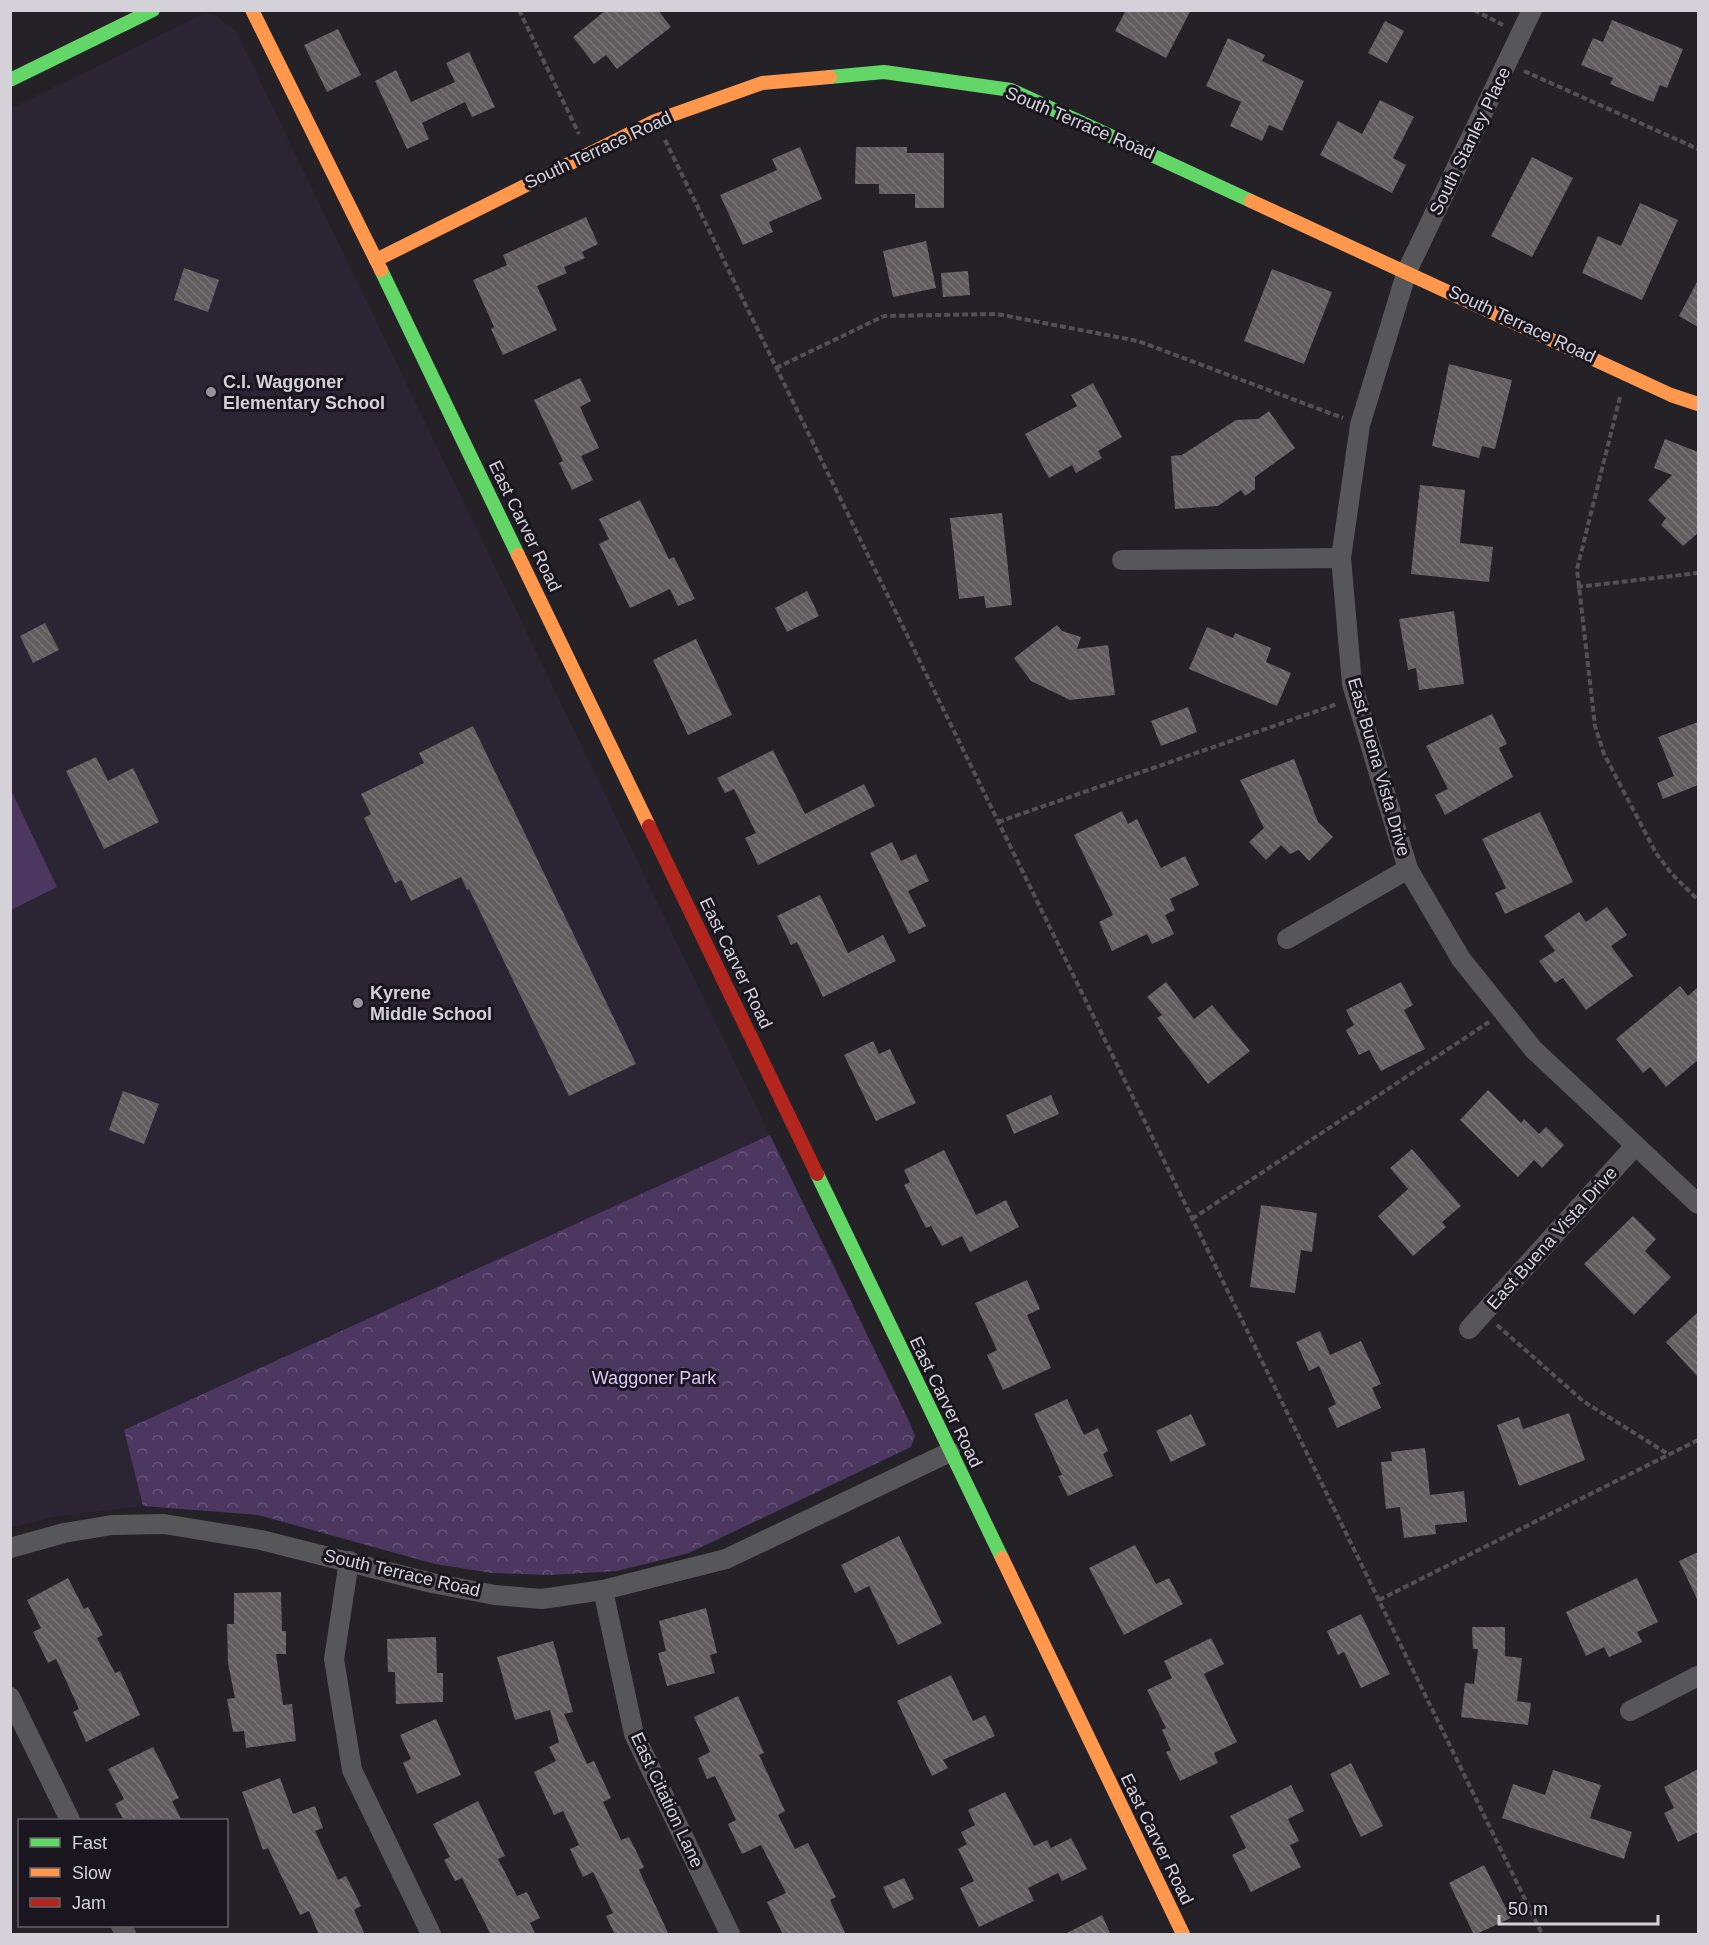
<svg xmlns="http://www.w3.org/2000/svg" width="1709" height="1945" font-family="Arial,sans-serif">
	<defs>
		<pattern id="forest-crowns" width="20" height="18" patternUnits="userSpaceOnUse" patternTransform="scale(1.5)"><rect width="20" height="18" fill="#4c3761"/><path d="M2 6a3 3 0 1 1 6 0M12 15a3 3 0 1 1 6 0" fill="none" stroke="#655377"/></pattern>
		<pattern id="building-back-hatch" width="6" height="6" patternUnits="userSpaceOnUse" patternTransform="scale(1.5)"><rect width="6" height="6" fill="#625e5f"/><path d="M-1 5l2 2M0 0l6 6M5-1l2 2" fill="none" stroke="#787475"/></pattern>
	</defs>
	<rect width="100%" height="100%" fill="#242127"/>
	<polygon fill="#2b2432" points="205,13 215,15 236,31 770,1135 124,1430 143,1506 53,1517 11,1528 11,108"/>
	<polygon fill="#4c3761" points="11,790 57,887 11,910 10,910"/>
	<polygon fill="url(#forest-crowns)" points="770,1135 908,1419 915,1436 911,1447 689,1553 617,1571 551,1575 492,1573 435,1564 258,1515 143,1506 124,1430"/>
	<g fill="url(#building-back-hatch)">
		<polygon points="606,10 658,10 671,27 617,69 606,55 594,64 573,37"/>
		<polygon points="1126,10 1191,10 1166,58 1115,31"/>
		<polygon points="1612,20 1683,49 1667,88 1660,85 1653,102 1610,84 1613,78 1581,65 1593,38 1603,42"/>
		<polygon points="1385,21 1404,31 1387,63 1368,53"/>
		<polygon points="338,29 361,75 327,92 304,45"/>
		<polygon points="1228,38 1265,55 1262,61 1304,81 1282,131 1269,125 1262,141 1230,126 1241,102 1206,86"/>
		<polygon points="469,52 495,107 472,117 465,102 422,123 429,139 407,149 375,81 396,70 411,102 455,82 446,63"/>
		<polygon points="1380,100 1414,117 1393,158 1406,165 1392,193 1320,155 1338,121 1362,134"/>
		<polygon points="800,147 822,199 769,222 773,232 743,245 720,195 777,170 772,159"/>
		<polygon points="856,147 907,147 907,153 944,153 944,208 915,208 915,194 879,194 879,184 855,184"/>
		<polygon points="1532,157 1573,178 1532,257 1491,236"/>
		<polygon points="1640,203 1678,220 1642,300 1582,273 1598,236 1621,246"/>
		<polygon points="586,217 598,244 582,252 585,258 564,267 567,273 537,286 557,330 503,355 491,329 494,327 473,280 507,265 503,255"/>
		<polygon points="926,241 936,288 893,297 883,251"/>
		<polygon points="184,268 219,280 208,312 174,300"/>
		<polygon points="1272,269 1332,292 1304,364 1244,341"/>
		<polygon points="968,271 970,295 943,297 941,273"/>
		<polygon points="1698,280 1698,327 1679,316"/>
		<polygon points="1449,364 1512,380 1495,449 1482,446 1479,458 1432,446"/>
		<polygon points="580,378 591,401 580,407 599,448 581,456 593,480 572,490 559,463 563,461 534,400"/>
		<polygon points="1093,383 1122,437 1098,451 1102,458 1076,473 1072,465 1049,478 1025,434 1077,406 1071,395"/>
		<polygon points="1269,411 1295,448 1255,477 1255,489 1245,496 1241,490 1218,506 1175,509 1171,456 1182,455 1236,420 1258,419"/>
		<polygon points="1665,439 1698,452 1698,533 1683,546 1661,525 1666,518 1648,500 1672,475 1654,468"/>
		<polygon points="1420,485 1465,490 1460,543 1493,547 1489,582 1411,574"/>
		<polygon points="640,500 669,559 674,557 695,599 678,606 670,589 630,608 599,544 609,539 599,519"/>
		<polygon points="1002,513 1012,605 986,608 984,596 959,599 950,518"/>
		<polygon points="807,591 819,616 787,632 775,608"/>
		<polygon points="1454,611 1464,684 1419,690 1416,668 1408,670 1399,619"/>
		<polygon points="45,623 59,650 33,663 20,636"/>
		<polygon points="1057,625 1062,631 1081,637 1077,649 1108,645 1115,695 1070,700 1031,681 1014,658"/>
		<polygon points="1207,627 1233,638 1235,633 1271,648 1266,662 1291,673 1277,706 1189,669"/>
		<polygon points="696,639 732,715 688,735 653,660"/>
		<polygon points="1188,707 1197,732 1161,746 1151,721"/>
		<polygon points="1492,714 1507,744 1499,748 1513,777 1445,815 1435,795 1448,789 1426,746"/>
		<polygon points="1698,722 1698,785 1663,799 1657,783 1674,776 1658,737"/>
		<polygon points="473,726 636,1064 569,1096 469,889 467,890 461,877 411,901 401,880 395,883 364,818 371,814 361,794 424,763 419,753"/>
		<polygon points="773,750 805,814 864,784 875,806 758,865 745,838 756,833 734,789 725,793 717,778"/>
		<polygon points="96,757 108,781 133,768 159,822 104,849 66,771"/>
		<polygon points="1294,759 1318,822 1333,837 1309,861 1299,850 1290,854 1281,845 1266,860 1249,842 1264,828 1240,780"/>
		<polygon points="1122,811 1128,824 1137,819 1161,868 1185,856 1199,885 1170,899 1175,910 1165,915 1174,934 1152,944 1147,934 1112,951 1099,922 1113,915 1074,835"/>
		<polygon points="1540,812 1573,882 1505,914 1495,893 1506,888 1482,839"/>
		<polygon points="892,842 901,861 916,854 929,881 908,891 926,926 909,934 870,853"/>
		<polygon points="820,895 848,953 883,935 896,961 823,997 797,942 791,945 777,916"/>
		<polygon points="1607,907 1627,935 1611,946 1633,976 1586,1010 1563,978 1555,983 1539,961 1555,951 1544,936 1579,912 1586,922"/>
		<polygon points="1166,982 1194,1019 1212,1005 1250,1051 1208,1084 1157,1018 1162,1015 1147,997"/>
		<polygon points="1401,982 1413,1005 1404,1010 1425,1049 1381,1071 1369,1050 1359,1055 1346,1030 1354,1025 1346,1010"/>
		<polygon points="1680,986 1688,996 1698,987 1698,1060 1666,1087 1650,1067 1643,1073 1616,1039"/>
		<polygon points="873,1041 879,1054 890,1049 916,1103 876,1121 844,1055"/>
		<polygon points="1488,1090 1521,1123 1524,1119 1539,1134 1546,1127 1564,1145 1542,1168 1534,1160 1518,1177 1460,1120"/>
		<polygon points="123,1091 159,1104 144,1144 109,1130"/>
		<polygon points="1051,1095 1059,1114 1014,1134 1006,1115"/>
		<polygon points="1412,1149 1461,1206 1442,1222 1446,1227 1413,1256 1378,1216 1408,1189 1390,1168"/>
		<polygon points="944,1150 976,1215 1006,1200 1019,1227 970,1252 962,1236 942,1246 931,1226 926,1228 904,1185 910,1182 904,1170"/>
		<polygon points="1261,1205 1317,1213 1312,1252 1301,1250 1295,1293 1250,1287"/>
		<polygon points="1633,1216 1656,1239 1645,1251 1671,1277 1634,1315 1584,1264"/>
		<polygon points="1027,1280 1040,1309 1027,1315 1051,1368 1003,1390 987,1355 997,1350 975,1303"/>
		<polygon points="1698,1312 1698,1377 1666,1342"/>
		<polygon points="1320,1331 1330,1355 1361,1341 1381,1384 1372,1388 1381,1408 1337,1428 1328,1408 1336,1404 1319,1366 1309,1371 1296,1342"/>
		<polygon points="1067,1399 1084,1435 1098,1428 1108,1451 1103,1454 1113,1476 1068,1496 1058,1476 1062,1475 1034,1414"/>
		<polygon points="1569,1413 1585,1460 1519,1486 1497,1425 1519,1417 1523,1429"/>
		<polygon points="1191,1414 1206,1445 1171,1462 1156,1431"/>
		<polygon points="1425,1448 1430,1495 1464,1491 1467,1522 1435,1525 1436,1534 1404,1538 1400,1507 1386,1509 1381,1462 1392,1461 1391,1452"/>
		<polygon points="899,1536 942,1623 898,1645 869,1586 855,1593 841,1565"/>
		<polygon points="1135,1545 1156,1584 1169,1578 1183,1604 1124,1635 1089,1568"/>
		<polygon points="1698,1552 1698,1601 1679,1561"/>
		<polygon points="68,1578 84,1609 88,1607 103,1635 97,1638 115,1673 120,1671 140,1715 86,1742 73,1712 79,1709 56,1659 48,1663 33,1632 41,1628 27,1600"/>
		<polygon points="1637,1578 1658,1622 1637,1632 1642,1642 1609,1657 1604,1647 1586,1656 1566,1612"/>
		<polygon points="281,1592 282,1631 286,1631 286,1654 276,1654 283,1705 292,1704 296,1741 246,1748 244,1731 233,1732 227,1699 235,1698 228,1663 227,1624 234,1624 234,1593"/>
		<polygon points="706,1608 717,1653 710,1655 715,1673 667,1686 658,1653 666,1651 659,1621"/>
		<polygon points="1361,1614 1390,1674 1361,1688 1344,1652 1338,1655 1327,1631"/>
		<polygon points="1472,1627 1505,1627 1505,1656 1522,1658 1517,1701 1531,1703 1528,1725 1461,1717 1465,1683 1474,1684 1478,1649 1473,1649"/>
		<polygon points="436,1637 437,1673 443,1673 443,1702 396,1704 395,1672 388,1672 387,1639"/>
		<polygon points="1211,1638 1224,1664 1204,1674 1237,1742 1214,1753 1218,1763 1180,1781 1166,1752 1171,1750 1162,1730 1166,1728 1147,1690 1172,1678 1164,1661"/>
		<polygon points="553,1641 573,1712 564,1714 587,1764 594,1761 611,1798 603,1802 621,1840 629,1837 644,1867 639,1870 669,1935 615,1935 606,1916 613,1913 593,1872 583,1877 570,1849 579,1845 563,1811 554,1815 534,1772 556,1761 549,1747 559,1742 550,1710 515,1720 497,1657"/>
		<polygon points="951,1675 973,1721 985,1715 995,1736 943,1760 948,1768 932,1776 897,1701"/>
		<polygon points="738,1696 764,1753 759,1755 785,1811 778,1815 795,1849 808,1843 836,1897 830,1900 846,1935 783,1935 767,1902 786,1893 761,1845 742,1854 728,1824 736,1820 715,1776 707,1779 698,1758 710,1752 694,1717"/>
		<polygon points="436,1719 461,1775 417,1794 403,1763 411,1759 400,1735"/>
		<polygon points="153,1747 179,1798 172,1801 182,1821 124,1821 115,1804 124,1799 108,1769"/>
		<polygon points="1351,1763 1383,1826 1361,1837 1330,1774"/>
		<polygon points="1698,1769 1698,1832 1678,1842 1664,1813 1674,1808 1664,1787"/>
		<polygon points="1553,1770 1601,1785 1590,1818 1632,1832 1624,1859 1502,1818 1513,1784 1545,1795"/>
		<polygon points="280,1778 293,1814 315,1806 323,1828 315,1831 338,1880 346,1876 361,1906 354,1910 365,1935 319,1935 309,1911 300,1915 268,1848 263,1850 242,1792"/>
		<polygon points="1291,1785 1304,1811 1288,1819 1299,1841 1290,1845 1301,1867 1251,1892 1232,1855 1246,1848 1230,1816"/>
		<polygon points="1005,1792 1034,1846 1047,1840 1051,1848 1071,1838 1087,1869 1062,1881 1058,1873 1028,1888 1034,1901 979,1927 960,1888 974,1881 958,1849 967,1844 961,1832 975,1825 968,1810"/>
		<polygon points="478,1801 505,1856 498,1859 517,1896 527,1892 540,1918 530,1923 536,1935 491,1935 462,1878 455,1881 444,1860 450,1857 433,1824"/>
		<polygon points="1484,1865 1511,1918 1474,1935 1449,1883"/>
		<polygon points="904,1878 914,1899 893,1909 883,1887"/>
		<polygon points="1102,1915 1111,1935 1063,1935"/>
	</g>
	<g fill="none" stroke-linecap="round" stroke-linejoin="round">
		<g stroke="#525154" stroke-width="4" stroke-dasharray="6 3" stroke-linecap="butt">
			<polyline points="519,10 579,134"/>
			<polyline points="1474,10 1503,25"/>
			<polyline points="1524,71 1698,149"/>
			<polyline points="665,140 1542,1934"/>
			<polyline points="776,368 884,316 997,314 1138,341 1343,418"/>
			<polyline points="1620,397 1577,569 1595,726 1604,754 1656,853 1671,873 1698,900"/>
			<polyline points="1577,587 1698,573"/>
			<polyline points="998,822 1337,704"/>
			<polyline points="1192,1219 1489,1022"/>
			<polyline points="1497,1325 1583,1401 1668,1454"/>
			<polyline points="1379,1600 1698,1440"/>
		</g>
		<g stroke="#575659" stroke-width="20">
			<polyline points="1532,10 1407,271 1360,425 1341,558 1352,684 1408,869 1461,959 1533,1049 1698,1204"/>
			<polyline points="1122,560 1341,558"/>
			<polyline points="1287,939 1408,869"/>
			<polyline points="1469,1329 1634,1147"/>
			<polyline points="10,1548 64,1533 112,1525 164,1524 261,1540 432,1583 495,1595 542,1599 603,1590 726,1559 950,1452"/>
			<polyline points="349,1561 334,1659 352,1770 431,1934"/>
			<polyline points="603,1590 634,1734 730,1934"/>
			<polyline points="10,1697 70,1820"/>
			<polyline points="1630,1711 1698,1676"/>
			<polyline points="121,1926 126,1934"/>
		</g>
		<g stroke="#63d668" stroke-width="14">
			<polyline points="830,77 884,72 1011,90 1251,201"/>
			<polyline points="10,80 153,10"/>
			<polyline points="381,270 518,555"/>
			<polyline points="817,1174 1002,1558"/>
		</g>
		<g stroke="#ff974d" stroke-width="14">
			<polyline points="252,10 381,270"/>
			<polyline points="1251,201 1671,395 1698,404"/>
			<polyline points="376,260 655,121 762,83 830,77"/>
			<polyline points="518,555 649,826"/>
			<polyline points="1002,1558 1183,1934"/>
		</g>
		<polyline stroke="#b3261e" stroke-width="14" points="649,826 817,1174"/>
	</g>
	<g fill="#96939a" stroke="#1a161f" stroke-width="2">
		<circle cx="211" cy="392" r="6"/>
		<circle cx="358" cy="1003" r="6"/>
	</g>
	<g text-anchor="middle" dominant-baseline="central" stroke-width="6" stroke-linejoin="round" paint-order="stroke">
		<g font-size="18" fill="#d4d1d8" stroke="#1a161f">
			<text transform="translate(1080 123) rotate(23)">South Terrace Road</text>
			<text transform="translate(1470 141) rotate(-64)">South Stanley Place</text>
			<text transform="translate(598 150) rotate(-25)">South Terrace Road</text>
			<text transform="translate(1522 324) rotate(25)">South Terrace Road</text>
			<text transform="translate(525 526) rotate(64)">East Carver Road</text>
			<text transform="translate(1379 767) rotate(74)">East Buena Vista Drive</text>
			<text transform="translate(736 963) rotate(64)">East Carver Road</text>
			<text transform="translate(1552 1238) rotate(-48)">East Buena Vista Drive</text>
			<text transform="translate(946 1402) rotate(64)">East Carver Road</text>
			<text transform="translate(402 1573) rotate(13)">South Terrace Road</text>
			<text transform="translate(667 1800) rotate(65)">East Citation Lane</text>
			<text transform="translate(1157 1839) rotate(64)">East Carver Road</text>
		</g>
		<g font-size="18" font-weight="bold" fill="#d4d1d8" stroke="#1a161f" text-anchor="start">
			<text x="223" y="382">C.I. Waggoner<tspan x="223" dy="21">Elementary School</tspan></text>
			<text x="370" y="993">Kyrene<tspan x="370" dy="21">Middle School</tspan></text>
		</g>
		<g font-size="18" fill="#dfc7fc" stroke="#1a161f">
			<text x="654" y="1378">Waggoner Park</text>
		</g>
	</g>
	<rect width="1709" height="1945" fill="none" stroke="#d4d1d8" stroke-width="24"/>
	<rect x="18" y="1819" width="210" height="108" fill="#1a161f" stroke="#646169" stroke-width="1.5"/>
	<rect x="30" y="1838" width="30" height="9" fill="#63d668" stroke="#646169" stroke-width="1.5"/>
	<text x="72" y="1849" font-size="18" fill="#d4d1d8">Fast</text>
	<rect x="30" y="1868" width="30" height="9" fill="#ff974d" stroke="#646169" stroke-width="1.5"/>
	<text x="72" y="1879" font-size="18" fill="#d4d1d8">Slow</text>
	<rect x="30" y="1898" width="30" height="9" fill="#b3261e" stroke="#646169" stroke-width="1.5"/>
	<text x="72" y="1909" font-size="18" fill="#d4d1d8">Jam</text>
	<path d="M1499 1915v9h159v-9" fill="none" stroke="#d4d1d8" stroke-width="3"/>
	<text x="1508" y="1915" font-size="18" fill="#d4d1d8" stroke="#1a161f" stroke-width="4.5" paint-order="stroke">50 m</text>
</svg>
